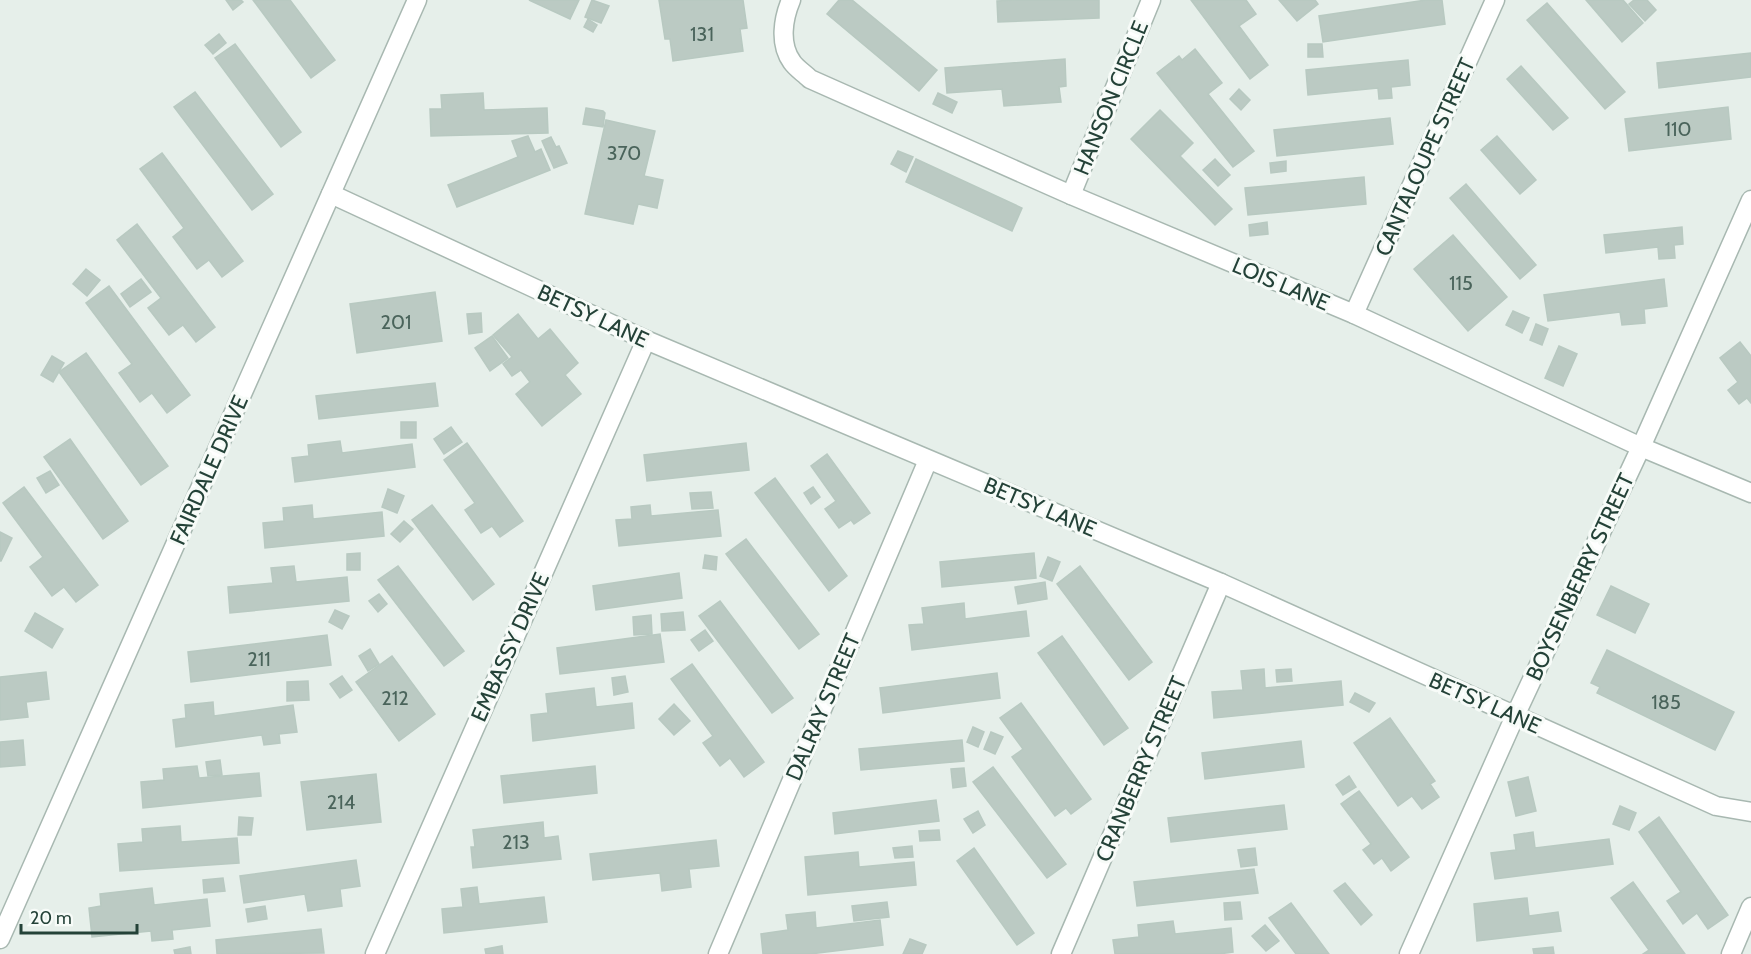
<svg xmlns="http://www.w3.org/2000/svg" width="1751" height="954" font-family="Cabin,sans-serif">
	<rect width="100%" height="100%" fill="#e6efea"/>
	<g fill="#bbcac3" stroke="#b8c9c1" stroke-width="1.5">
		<polygon points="226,0 241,0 243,2 233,10"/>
		<polygon points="253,0 290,0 335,60 311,78"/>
		<polygon points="529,0 579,0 570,19"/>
		<polygon points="592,0 609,6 601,23 585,17"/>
		<polygon points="659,0 743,0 747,28 740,29 743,51 673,61 670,39 665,39"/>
		<polygon points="839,0 852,0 937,70 919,91 827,14"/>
		<polygon points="1016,0 1099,0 1099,18 998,22 997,1"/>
		<polygon points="1191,0 1246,0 1256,14 1239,26 1268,65 1250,79"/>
		<polygon points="1279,0 1315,0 1318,4 1297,21"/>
		<polygon points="1426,0 1442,0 1445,24 1323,42 1319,16"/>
		<polygon points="1586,0 1623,0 1643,23 1622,42"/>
		<polygon points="1634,0 1647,0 1656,10 1645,21 1629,4"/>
		<polygon points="1547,3 1625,92 1605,109 1527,20"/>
		<polygon points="588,19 597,25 593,32 584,27"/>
		<polygon points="219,34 226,43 213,54 205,45"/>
		<polygon points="235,44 301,132 281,147 215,58"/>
		<polygon points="1308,44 1322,44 1323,57 1308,57"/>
		<polygon points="1195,49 1222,83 1208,94 1254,151 1233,167 1157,73 1179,56 1182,60"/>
		<polygon points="1751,53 1751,77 1659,88 1657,63"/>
		<polygon points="1065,59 1066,86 1059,87 1061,102 1004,106 1002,89 947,93 945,68"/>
		<polygon points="1408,60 1410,85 1391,87 1392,98 1379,99 1378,88 1308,95 1306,70"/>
		<polygon points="1521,66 1568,118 1553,130 1507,79"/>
		<polygon points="1239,89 1250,100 1241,110 1230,99"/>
		<polygon points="195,92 273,194 252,210 174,107"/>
		<polygon points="483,93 484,110 547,108 548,133 431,136 430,109 442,109 441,95"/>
		<polygon points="938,93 957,102 952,113 933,104"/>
		<polygon points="1728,107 1731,139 1629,151 1625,119"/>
		<polygon points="586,108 603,111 605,113 603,127 583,124"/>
		<polygon points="1160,110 1193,143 1180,156 1232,209 1215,225 1131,139"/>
		<polygon points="1390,118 1393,144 1277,156 1274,130"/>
		<polygon points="606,120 655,131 644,176 663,180 657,208 638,204 633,224 585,214"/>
		<polygon points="528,136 535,152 541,149 550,170 457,207 448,185 518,157 512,141"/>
		<polygon points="1497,136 1536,180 1520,194 1481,150"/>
		<polygon points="551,137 556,147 559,146 567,163 554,168 542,141"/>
		<polygon points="898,151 913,157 906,172 891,164"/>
		<polygon points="162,153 243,261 222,277 209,260 197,269 173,237 184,228 140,169"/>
		<polygon points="916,159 1022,208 1012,231 906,182"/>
		<polygon points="1215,159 1230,175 1218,186 1203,170"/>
		<polygon points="1286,161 1286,171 1271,173 1270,163"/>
		<polygon points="1364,177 1366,204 1248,215 1245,188"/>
		<polygon points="1466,184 1536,265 1520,279 1450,198"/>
		<polygon points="1267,222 1268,234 1250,236 1249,225"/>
		<polygon points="137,224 215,327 196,342 183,325 169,335 148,308 161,298 117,240"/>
		<polygon points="1682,227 1683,244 1674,245 1675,258 1659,259 1658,247 1606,253 1604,235"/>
		<polygon points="1453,235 1507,297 1468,331 1414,269"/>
		<polygon points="86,269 100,280 87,296 73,284"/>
		<polygon points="141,279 151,292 130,307 121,294"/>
		<polygon points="1664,279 1667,306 1644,309 1645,323 1622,325 1620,312 1548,321 1544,295"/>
		<polygon points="109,286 190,395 167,413 152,393 140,402 119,373 132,364 86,303"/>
		<polygon points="435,292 442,341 357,353 350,304"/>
		<polygon points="1513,311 1529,318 1522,333 1506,325"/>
		<polygon points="481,313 482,332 469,334 467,314"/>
		<polygon points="518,314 538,339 550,329 578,363 565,375 581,394 542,426 516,394 530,382 521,370 512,376 503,364 512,357 493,335"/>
		<polygon points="1536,324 1548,329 1542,345 1530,340"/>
		<polygon points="492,336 508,358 490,371 475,348"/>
		<polygon points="1740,342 1751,356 1751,403 1747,398 1739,404 1728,390 1738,382 1720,358"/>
		<polygon points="1559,346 1577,354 1563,386 1545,378"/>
		<polygon points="86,353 168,466 141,485 59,372"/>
		<polygon points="52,356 64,363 53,382 41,375"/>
		<polygon points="435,383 438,406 319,419 316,396"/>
		<rect x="401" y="422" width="15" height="16"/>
		<polygon points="451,427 462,442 444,454 434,439"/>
		<polygon points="70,439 128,521 103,539 44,457"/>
		<polygon points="340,441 342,453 412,444 415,467 295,482 292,458 309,456 308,445"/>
		<polygon points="467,443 523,521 500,537 492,526 481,533 465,510 475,503 444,460"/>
		<polygon points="746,443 749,470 647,481 644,455"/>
		<polygon points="827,454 870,513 854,524 851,520 839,528 825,509 836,501 811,466"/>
		<polygon points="50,471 59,485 46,493 37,478"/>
		<polygon points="775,478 847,576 829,591 755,493"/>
		<polygon points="24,487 98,585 76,602 64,587 52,596 30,567 43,557 3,503"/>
		<polygon points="813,487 820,497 811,504 804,493"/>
		<polygon points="388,489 404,496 397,513 382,507"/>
		<polygon points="711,492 713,508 692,509 690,493"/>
		<polygon points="312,505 313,519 382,512 384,536 265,548 263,523 284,521 283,508"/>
		<polygon points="432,505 494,584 473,600 412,520"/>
		<polygon points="650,505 651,516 718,510 721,536 619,546 616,520 632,519 631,507"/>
		<polygon points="404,521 413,529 400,542 391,534"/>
		<polygon points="0,532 12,538 1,561 0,561"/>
		<polygon points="746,539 819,634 799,649 726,554"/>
		<polygon points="360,553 360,570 347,570 347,554"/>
		<polygon points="1034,553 1036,578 942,587 940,562"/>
		<polygon points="705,555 717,557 716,570 703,568"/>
		<polygon points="1048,557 1060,562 1052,581 1040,576"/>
		<polygon points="294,566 296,582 347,577 349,601 230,613 228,587 273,583 271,568"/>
		<polygon points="398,566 464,651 444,666 378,580"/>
		<polygon points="1080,566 1152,662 1129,680 1057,584"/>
		<polygon points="679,573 682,598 596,610 593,586"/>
		<polygon points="1045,582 1047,599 1018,604 1015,587"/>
		<polygon points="1611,586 1649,604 1635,633 1597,615"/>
		<polygon points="379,594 387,604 378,612 369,601"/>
		<polygon points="720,601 793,698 772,713 699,616"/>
		<polygon points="964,603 965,619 1026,611 1029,636 912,650 909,625 924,624 922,608"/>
		<polygon points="335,610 349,616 342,629 329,622"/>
		<polygon points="683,612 685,630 662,631 661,614"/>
		<polygon points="35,613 63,629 52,648 25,631"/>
		<polygon points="651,615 652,634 634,635 633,617"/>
		<polygon points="705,630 713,641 699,651 691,640"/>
		<polygon points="660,634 664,662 560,674 557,648"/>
		<polygon points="327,635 331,665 191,682 188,652"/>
		<polygon points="1062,636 1128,728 1104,745 1038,653"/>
		<polygon points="370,649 379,664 368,671 359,656"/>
		<polygon points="1607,650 1734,712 1715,750 1597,693 1600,687 1591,683"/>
		<polygon points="392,656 435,714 399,741 356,682"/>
		<polygon points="692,664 764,762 744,777 730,758 720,766 703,743 713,736 671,679"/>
		<polygon points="1264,669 1265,688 1341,681 1343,705 1214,718 1212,692 1243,690 1241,671"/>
		<polygon points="1291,669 1292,681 1277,682 1276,670"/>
		<polygon points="46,672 49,699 26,702 28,717 0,720 0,677"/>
		<polygon points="997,673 1000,698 883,713 880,688"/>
		<polygon points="342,676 352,690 340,698 330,684"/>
		<polygon points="625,676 628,692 614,695 612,678"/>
		<polygon points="308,681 309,700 287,701 287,682"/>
		<polygon points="594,688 596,707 632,703 634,728 533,741 531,715 548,713 546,694"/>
		<polygon points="1355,693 1375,703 1369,712 1350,702"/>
		<polygon points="213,702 214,716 293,705 297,732 279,734 280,743 264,745 262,735 176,747 173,720 186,718 185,705"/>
		<polygon points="1021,703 1091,799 1071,814 1066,808 1055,816 1012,757 1023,749 1000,718"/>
		<polygon points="674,704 690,721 674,735 659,719"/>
		<polygon points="1390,718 1435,781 1430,784 1439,797 1422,809 1412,796 1398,806 1354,743"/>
		<polygon points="973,727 984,732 978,747 967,742"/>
		<polygon points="991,732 1003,737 995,754 984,749"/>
		<polygon points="23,740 25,765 0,767 0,742"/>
		<polygon points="962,740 964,761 861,770 859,749"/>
		<polygon points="1301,741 1304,767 1205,779 1202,753"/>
		<polygon points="220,760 222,775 208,776 206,762"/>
		<polygon points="197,766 199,778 259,773 261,796 143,808 141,782 164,780 163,769"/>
		<polygon points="595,766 597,793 504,803 501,776"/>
		<polygon points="993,767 1066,864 1047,878 973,782"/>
		<polygon points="964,768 966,786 953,788 951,769"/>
		<polygon points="376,774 381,822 307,830 301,782"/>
		<polygon points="1349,776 1356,787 1343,795 1336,785"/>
		<polygon points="1528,777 1536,811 1516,816 1508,782"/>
		<polygon points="1359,791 1409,857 1391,871 1382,858 1374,864 1363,850 1371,844 1341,804"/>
		<polygon points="936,800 939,821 835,834 833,813"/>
		<polygon points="1284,805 1287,829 1171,842 1168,818"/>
		<polygon points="1620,806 1636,813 1629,830 1613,824"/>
		<polygon points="978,811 985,825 973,833 964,819"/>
		<polygon points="239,817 253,818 251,835 238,835"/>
		<polygon points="1659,817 1728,915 1708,929 1697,913 1683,924 1667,901 1681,892 1639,832"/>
		<polygon points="543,822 544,838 558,836 561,859 473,868 471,847 475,847 473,830"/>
		<polygon points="180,826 181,842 237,838 239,863 120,871 118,844 143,842 142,829"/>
		<polygon points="939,830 940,840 920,841 919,831"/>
		<polygon points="1533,832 1535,848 1609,839 1613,864 1495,879 1491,853 1516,850 1514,835"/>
		<polygon points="716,840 719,866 689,869 691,887 662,891 660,873 593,880 590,854"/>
		<polygon points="912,846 913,857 895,858 893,848"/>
		<polygon points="974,848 1034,933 1017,945 957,861"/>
		<polygon points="1255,848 1257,865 1241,867 1238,850"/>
		<polygon points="858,852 859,867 914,862 916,885 808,895 805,857"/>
		<polygon points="356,860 360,886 340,889 342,906 308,911 305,894 244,903 240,876"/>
		<polygon points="1254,869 1258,893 1137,906 1134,882"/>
		<polygon points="223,878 225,891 204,893 203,880"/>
		<polygon points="1633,882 1685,954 1643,954 1649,950 1611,898"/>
		<polygon points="1345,883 1372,915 1361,925 1334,891"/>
		<polygon points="477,887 479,904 544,897 547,922 444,933 442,909 463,907 461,889"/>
		<polygon points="152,888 154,905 207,899 210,926 172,930 173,939 152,941 151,931 92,937 89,908 101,906 100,894"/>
		<polygon points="1527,898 1529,916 1558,912 1561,931 1477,941 1474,904"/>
		<polygon points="887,902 889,917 854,921 852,906"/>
		<polygon points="1240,902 1242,919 1225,920 1224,903"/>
		<polygon points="1291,903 1329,954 1296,954 1269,918"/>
		<polygon points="265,906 267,919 248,922 246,909"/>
		<polygon points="815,912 816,928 880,920 883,945 810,954 763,954 761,934 788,930 786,915"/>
		<polygon points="1173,921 1175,934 1231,928 1233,952 1219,954 1115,954 1113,940 1139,937 1138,925"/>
		<polygon points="1265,925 1279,941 1266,951 1252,936"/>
		<polygon points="321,929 324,953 217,954 216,940"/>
		<polygon points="910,939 926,945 922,954 903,954"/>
		<polygon points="502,946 503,954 486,954 485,949"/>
		<polygon points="190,947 191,954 175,954 174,950"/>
		<polygon points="1553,947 1554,954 1534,954 1533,949"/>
	</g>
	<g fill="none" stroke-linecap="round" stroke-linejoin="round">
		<defs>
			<g id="minor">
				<path d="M791,0C783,19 779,44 792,62C796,68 804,73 810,79L1071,195L1354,314L1641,447L1751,493"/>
				<polyline points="331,194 646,340 1221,583 1716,806 1751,812"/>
				<polyline points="1071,195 1151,0"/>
				<polyline points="1354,314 1495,0"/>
				<polyline points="0,939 417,0"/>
				<polyline points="375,954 646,340"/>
				<polyline points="718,954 928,460"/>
				<polyline points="1061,954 1221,583"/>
				<polyline points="1409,954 1515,716 1641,447 1751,200"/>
				<polyline points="1731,954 1751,907"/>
			</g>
		</defs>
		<use href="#minor" stroke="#a8b8b1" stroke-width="21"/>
		<use href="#minor" stroke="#fff" stroke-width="18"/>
	</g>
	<g text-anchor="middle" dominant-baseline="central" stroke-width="6" stroke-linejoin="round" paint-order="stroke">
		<g font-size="20" fill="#4a645b">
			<text x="702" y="34">131</text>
			<text x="1678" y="129">110</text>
			<text x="624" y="153">370</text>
			<text x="1461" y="283">115</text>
			<text x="396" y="322">201</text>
			<text x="259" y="659">211</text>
			<text x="395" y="698">212</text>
			<text x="1666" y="702">185</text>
			<text x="341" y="802">214</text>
			<text x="516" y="842">213</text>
		</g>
		<g font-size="22" fill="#244238" stroke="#f7fbf8">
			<text transform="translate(1111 98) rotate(-68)">HANSON CIRCLE</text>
			<text transform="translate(1425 157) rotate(-66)">CANTALOUPE STREET</text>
			<text transform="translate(1281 284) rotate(23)">LOIS LANE</text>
			<text transform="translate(593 316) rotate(25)">BETSY LANE</text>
			<text transform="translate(209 470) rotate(-66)">FAIRDALE DRIVE</text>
			<text transform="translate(1040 507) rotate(23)">BETSY LANE</text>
			<text transform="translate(1580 577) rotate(-65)">BOYSENBERRY STREET</text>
			<text transform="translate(510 647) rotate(-66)">EMBASSY DRIVE</text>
			<text transform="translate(1485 703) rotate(24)">BETSY LANE</text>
			<text transform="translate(823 707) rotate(-67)">DALRAY STREET</text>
			<text transform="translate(1141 769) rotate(-67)">CRANBERRY STREET</text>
		</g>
	</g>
	<path d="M21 924v9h116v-9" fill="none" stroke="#244238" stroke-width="3"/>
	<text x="30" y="924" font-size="18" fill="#244238" stroke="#f7fbf8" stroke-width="4.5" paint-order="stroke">20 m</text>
</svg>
